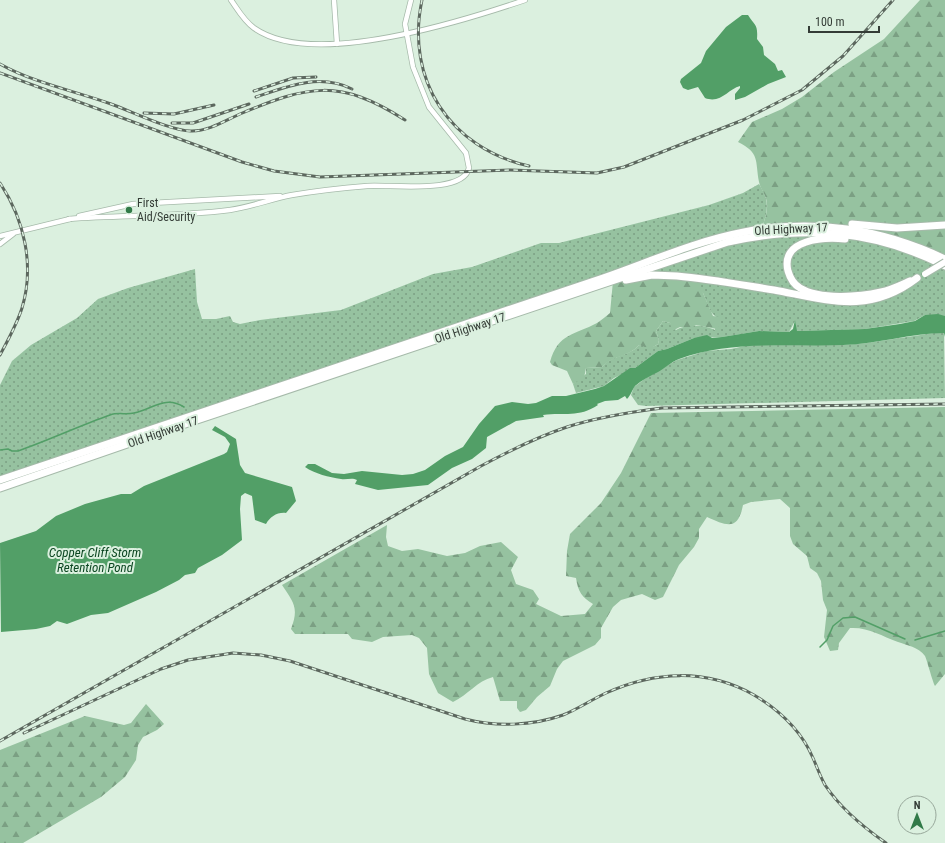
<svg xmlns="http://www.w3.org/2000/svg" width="945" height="843" font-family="'Roboto Condensed',sans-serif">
	<defs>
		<pattern id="grass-dots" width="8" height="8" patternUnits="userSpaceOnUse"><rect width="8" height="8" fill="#96c2a0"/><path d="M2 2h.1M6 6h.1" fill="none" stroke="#7b9f83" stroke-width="1.8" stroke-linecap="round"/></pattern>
		<pattern id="forest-firs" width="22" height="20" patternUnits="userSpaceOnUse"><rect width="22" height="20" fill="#96c2a0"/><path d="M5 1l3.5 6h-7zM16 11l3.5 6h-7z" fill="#7b9f83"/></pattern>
	</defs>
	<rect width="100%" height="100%" fill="#dbf0df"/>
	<g fill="url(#grass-dots)">
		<path d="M759,184C770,202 768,209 762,228L744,231L0,480V385L12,361L31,345L77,318L98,299L128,288L195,269L197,302L202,319H216L230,316L233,322L240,324L260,320L341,310L433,274L472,267L541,243H559L709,205L743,193Z"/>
		<path d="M776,233L873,239L945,266V316L925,315L914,321L865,329L796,331L795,321L789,332L759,331L722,337L694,338L667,349L658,351L635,368L614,378L604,386L576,393L573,384L586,374V368L602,367C611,355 629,357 639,345C646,347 651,349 658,344L659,340L656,331L663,321L670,323L676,330C686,324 705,325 715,330L716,317L711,312L703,293L631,279L709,248Z"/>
		<polygon points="934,333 944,333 945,398 646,406 638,405 631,395 634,387 650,375 677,360 706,351 731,349 749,345 843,345 867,343"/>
	</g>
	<g fill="url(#forest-firs)">
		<path d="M920,0H945V258L863,230L762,228C765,218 770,207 765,196C763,191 760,187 759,182C755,160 760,153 738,142L752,122L782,109L802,97L834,72L884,39Z"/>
		<path d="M687,276L703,293L713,316L719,317L721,324L717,329L696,325L693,327H680L672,331L670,323L663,321L656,331L659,340L658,344L650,349L639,345C629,357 611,356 602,367L586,368L584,378L573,384L567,371L552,365L550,362C558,333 575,335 597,323C602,320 606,316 610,313L613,281Z"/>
		<path d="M945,407V674L935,686C932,680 927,660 925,656C919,647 906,645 898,642C881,636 869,627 850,628L839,643L838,650L830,651L824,637L827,610L823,600L821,581L817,573L810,568L807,556L793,544L790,536V508L780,499L751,502L743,505C738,531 727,526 707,517L699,529V538L694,547L679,565L663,597L655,600L642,594L621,600L613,607L601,628V638L595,645L563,661L557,669L550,686L537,697L526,710L520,712L517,708V701H500L493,677C477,681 468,695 453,702L438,693L429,674L427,648L419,638L412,635L383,637L372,642L352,639L348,634H295L291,629C299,608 294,603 282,585L387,525L386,537L388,546L402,551L418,549L447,556L465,553L480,546L501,542L518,557L511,570L516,584L533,590L539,599L536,604L561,616L585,614L593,604C582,597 578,592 576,578L566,576L567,551L570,534L601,503L621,473L651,413Z"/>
		<polygon points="146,704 164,724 157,730 143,737 138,745 136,760 125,777 101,797 23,843 0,843 0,750 85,716 124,725 131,723"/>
	</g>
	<g fill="#529f67">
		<path d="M742,15H748C755,26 758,24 757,39L763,47L764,55L775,64L778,71L782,70L786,77L768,84L745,97L735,100V94L740,88V86C728,89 721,104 705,98L698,87L688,90L683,88L680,82L681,79L701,63L706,51L726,27Z"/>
		<path d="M938,314L945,316V337L944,333C912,333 877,344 843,345C788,347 731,340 679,359C671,362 665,368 658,372C650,376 642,380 635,386C632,390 631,395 627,399L625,396L618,400L605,401L597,404L598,405C578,418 565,412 543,415L544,417L516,421L487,437L486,448L472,459L452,468L428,485L378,490L355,484L357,480C352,477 347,480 341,479C329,477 315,474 305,467L308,464H315L332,473L344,474L362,471L402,475L413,474L425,470L445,456L463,447L479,424L495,406L512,402L528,404L536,403L552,396H566L595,389L604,386L630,368H635L658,351L667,349L694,338L707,335L712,338L722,337L759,331L789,332L793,329L795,320L797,331L865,329L900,324L915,321L925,315Z"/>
		<path d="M215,426L236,439L240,465L245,473L292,487L296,501L286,513C277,512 270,517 266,524L255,520L252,496L245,493L241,496L240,509L242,540L222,555L198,568L195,573L185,575L179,580L156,592L108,613L91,615L67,624L57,621L50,626L36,629L1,632L0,543L36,531L56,516L85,504L121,494H131L144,486L224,454L227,452L230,444L225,437L212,430Z"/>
	</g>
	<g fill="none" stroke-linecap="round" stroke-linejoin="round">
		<g stroke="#529f67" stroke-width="1.5">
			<path d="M0,450L8,449L12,451H18C49,440 79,426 110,415C118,412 126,415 134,413C153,409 165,395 184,407"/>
			<polyline points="915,640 945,631"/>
			<polyline points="820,647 827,640 833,626 843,618 855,617 905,639"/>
		</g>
		<defs>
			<g id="minor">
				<path d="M231,0C238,10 244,21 254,28C312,69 463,21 525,0"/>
				<polyline points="334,0 337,44"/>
				<polyline points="79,216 133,204 280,196"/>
				<path d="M69,219C122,215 177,217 230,210C251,207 271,199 292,195C316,191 342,188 367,186C388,184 463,195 469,168L466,153L429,107L413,67L405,24L411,0"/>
				<polyline points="0,236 70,219"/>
				<polyline points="0,244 13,234"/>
			</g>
			<g id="primary">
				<polyline points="852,224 897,228 945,225"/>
				<path d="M845,239C824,237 780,239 788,271C790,278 793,284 800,288C820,300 859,297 881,292C891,290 901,285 910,281"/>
				<path d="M626,280L652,275L677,276C710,279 742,285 774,290C828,300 869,315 917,278"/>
				<path d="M0,480L603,278C649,262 696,241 744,232C813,218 882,229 945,259"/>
				<path d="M0,488L191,422L728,242C805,225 874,230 945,266"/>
			</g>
		</defs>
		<use href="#minor" stroke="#a6baaa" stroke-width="6"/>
		<use href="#primary" stroke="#a6baaa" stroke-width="9"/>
		<use href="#minor" stroke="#fff" stroke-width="4.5"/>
		<use href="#primary" stroke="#fff" stroke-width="7"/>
		<defs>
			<g id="rail">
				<path d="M422,0C405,80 450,148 529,166"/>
				<path d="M0,64C34,83 75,91 111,104C131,111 173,132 192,131C209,131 224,121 240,114C309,85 339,78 405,120"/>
				<polyline points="0,73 242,162 274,171 320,177 510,170 597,173 624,167 743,120 802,90 843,56 893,0"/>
				<polyline points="254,91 293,78 316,77"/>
				<path d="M256,97C288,86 320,73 352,89"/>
				<polyline points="144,113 174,114 214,105"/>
				<polyline points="172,123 193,123 249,104"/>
				<path d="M0,183C24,219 35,265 22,308C17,324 8,340 0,355"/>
				<path d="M24,733L161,669L188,660L233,653L261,655L290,661L465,719C496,727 532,726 563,715C578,709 591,700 606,693C654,671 706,668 754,695C779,710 801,730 813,758C817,767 820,776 825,785C841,809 863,827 886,843"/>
				<path d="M0,741L481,466C509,451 537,437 567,427C598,417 631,412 662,408L945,404"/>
			</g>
		</defs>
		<use href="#rail" stroke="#5c675e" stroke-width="3"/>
		<use href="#rail" stroke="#dbf0df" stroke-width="1.5" stroke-dasharray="4.5" stroke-linecap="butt"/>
		<defs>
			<polyline id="secondary-bridge" points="925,274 945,262"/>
		</defs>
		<use href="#secondary-bridge" stroke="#a6baaa" stroke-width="8" stroke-linecap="butt"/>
		<use href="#secondary-bridge" stroke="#fff" stroke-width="6"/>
	</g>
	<circle fill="#317a48" stroke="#dbf0df" stroke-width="1.5" cx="129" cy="210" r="4"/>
	<g text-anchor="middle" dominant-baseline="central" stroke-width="4" stroke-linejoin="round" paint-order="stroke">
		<g font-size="12" fill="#343c36" stroke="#dbf0df" text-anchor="start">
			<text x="137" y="203">First<tspan x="137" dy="14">Aid/Security</tspan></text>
		</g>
		<g font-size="12" fill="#343c36" stroke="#dbf0df">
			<text transform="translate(791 229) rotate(-3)">Old Highway 17</text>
			<text transform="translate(470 328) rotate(-18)">Old Highway 17</text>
			<text transform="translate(163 432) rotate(-19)">Old Highway 17</text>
		</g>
		<g font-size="13" font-style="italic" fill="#0c4722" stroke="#dbf0df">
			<text x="95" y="552">Copper Cliff Storm<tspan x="95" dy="15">Retention Pond</tspan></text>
		</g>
	</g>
	<g transform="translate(917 815)"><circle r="19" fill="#dbf0df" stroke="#98a89b"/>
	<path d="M0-3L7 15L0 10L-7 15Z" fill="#317a48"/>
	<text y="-6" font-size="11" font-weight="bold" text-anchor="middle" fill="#343c36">N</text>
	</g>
	<path d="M809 26v6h70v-6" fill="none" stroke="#343c36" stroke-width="2"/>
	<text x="815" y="26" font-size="12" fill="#343c36" stroke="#dbf0df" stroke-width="3" paint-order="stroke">100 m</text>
</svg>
